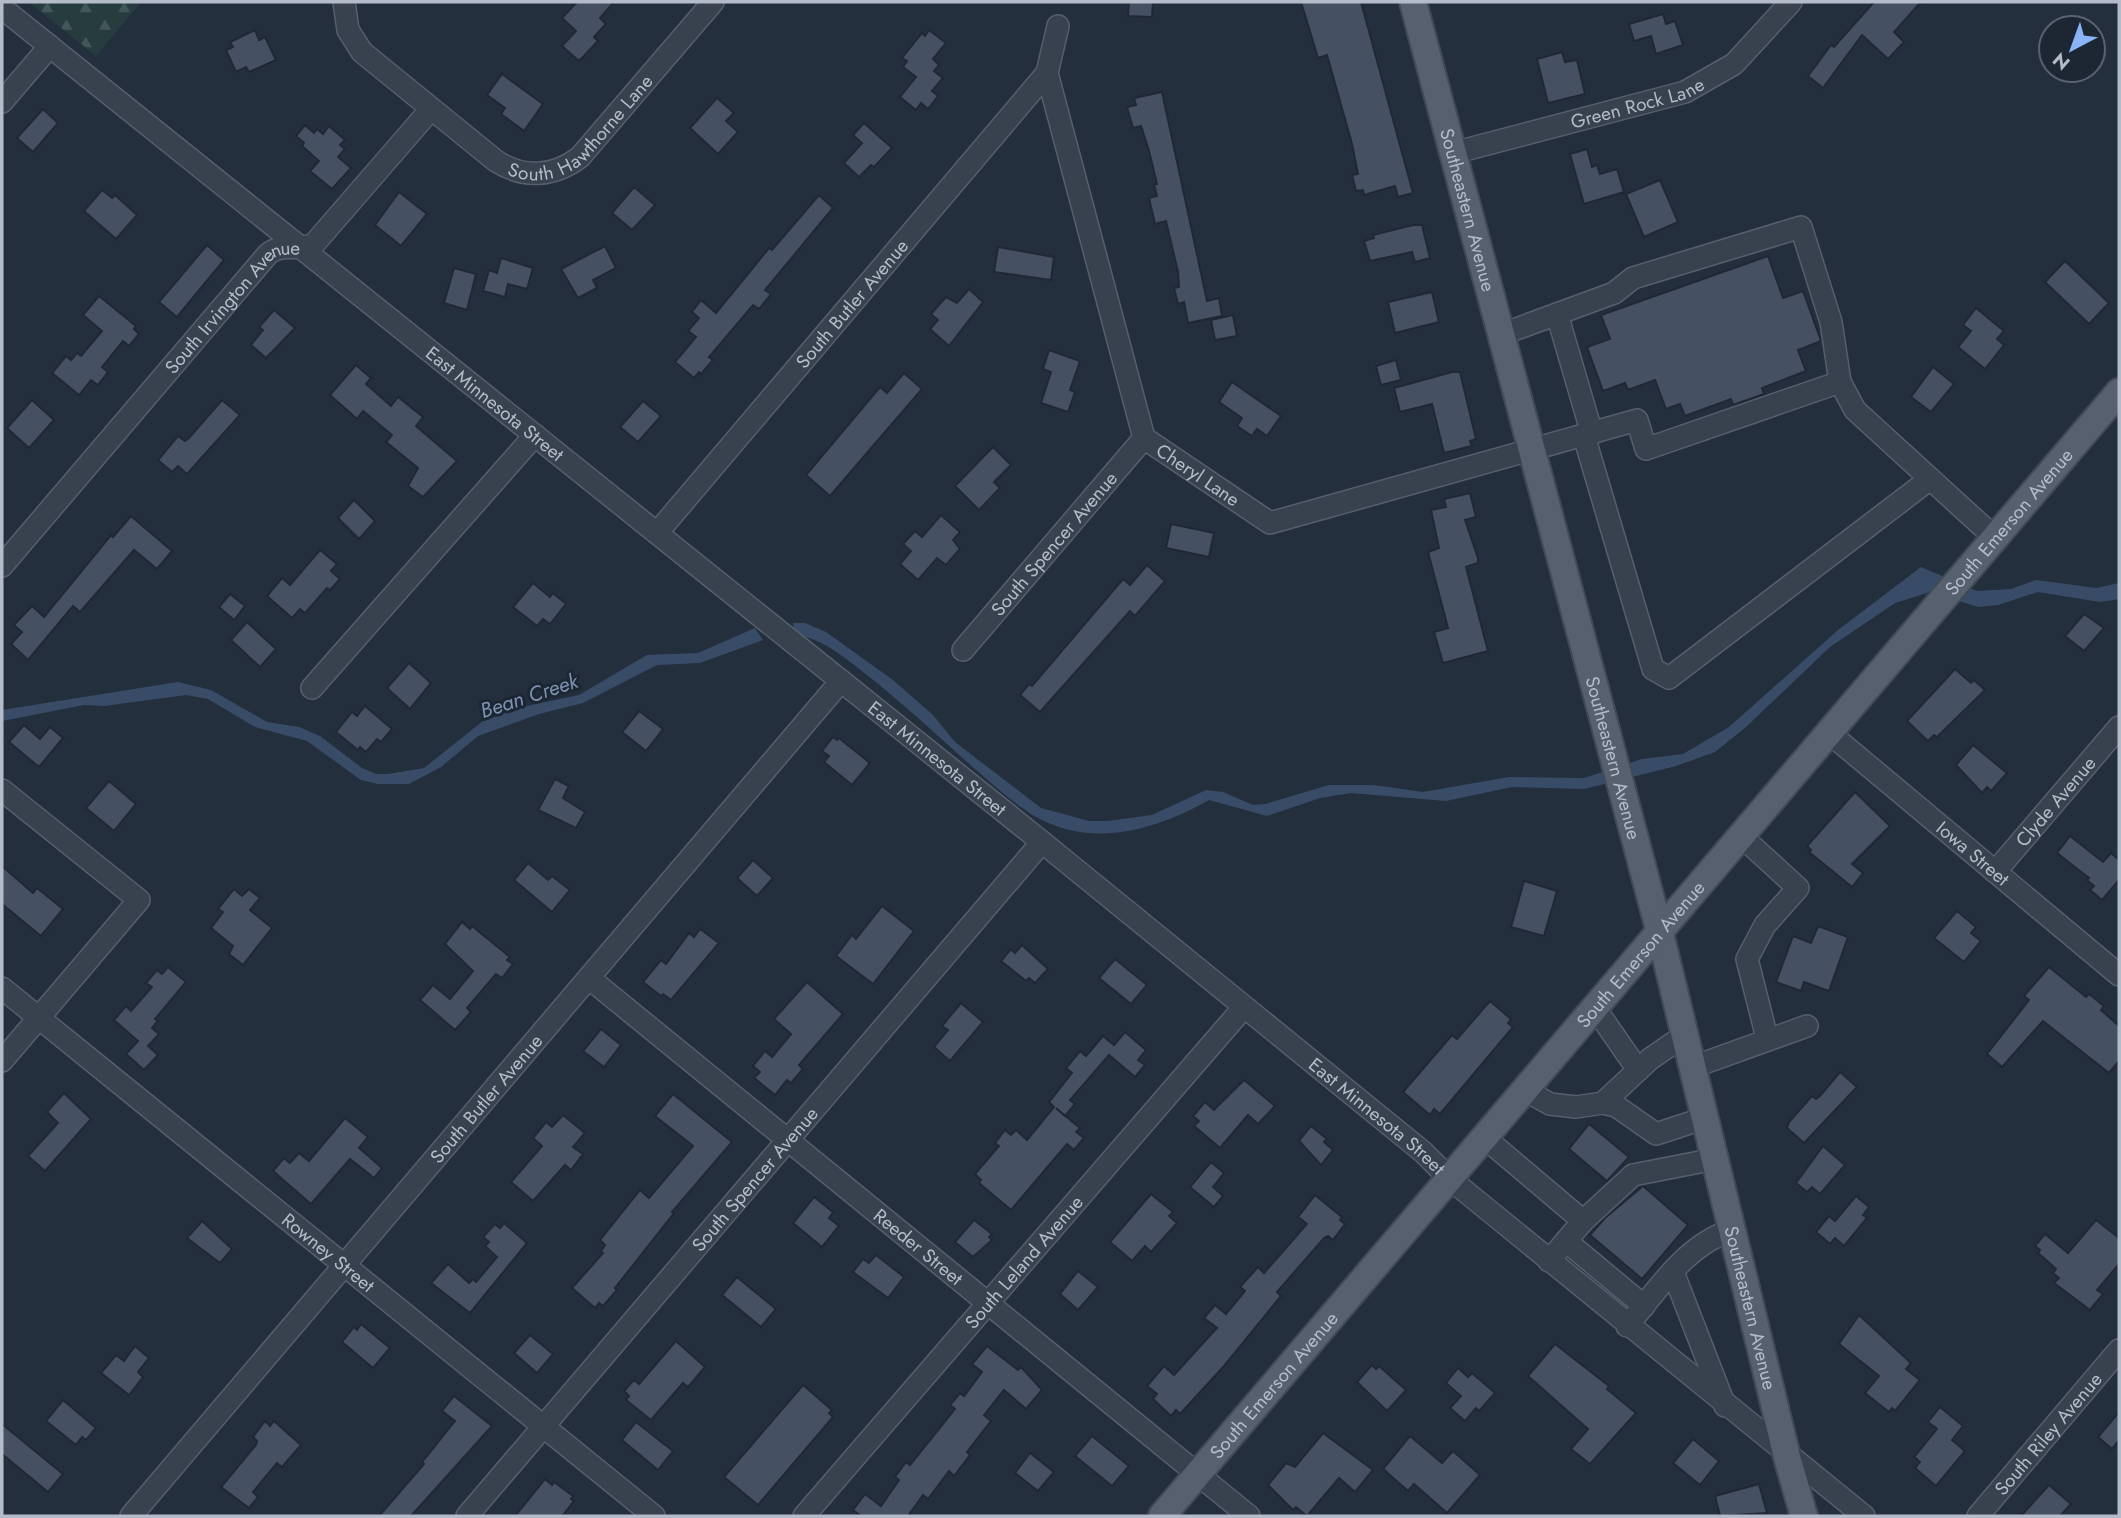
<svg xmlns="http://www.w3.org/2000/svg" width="2121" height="1518" font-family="Jost,sans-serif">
	<defs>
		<pattern id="forest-firs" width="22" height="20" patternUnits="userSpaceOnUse" patternTransform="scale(1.75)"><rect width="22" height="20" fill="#263c3f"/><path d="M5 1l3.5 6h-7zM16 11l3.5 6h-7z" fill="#435659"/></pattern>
	</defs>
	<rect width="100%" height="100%" fill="#242f3e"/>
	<polygon fill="url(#forest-firs)" points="29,2 141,2 96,56"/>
	<g fill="#394c67">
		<path d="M1921,567L1977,591L2011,589L2036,580L2096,588L2119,583V599L2100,602L2038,592L1998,605L1978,607L1930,592L1895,603L1830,647L1746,727L1715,752L1676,766L1584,789L1512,787L1446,801L1351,793L1320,798L1267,816L1209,800C1159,828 1098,848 1042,820C1018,808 996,787 975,769C939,737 905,705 867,675C845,658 823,638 795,635L793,623H805L826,632L893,680L933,715L955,742L1041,808L1089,821H1107L1152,815L1206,790L1223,792L1253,805L1265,804L1329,785H1374L1423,792L1509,777L1584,778L1642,759L1683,754L1729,727L1838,630Z"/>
		<polygon points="755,628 763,640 700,663 657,665 583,703 539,714 478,736 441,767 409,784 377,784 361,780 307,741 255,727 208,699 186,695 104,706 84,705 2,721 2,710 178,682 211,690 267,722 299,727 320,736 362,768 376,774 388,774 424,768 483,721 522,707 579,695 647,655 698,653"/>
	</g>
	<g fill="#455162" stroke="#1f2835" stroke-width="2">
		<polygon points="577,2 614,2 600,18 606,24 594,37 598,41 579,61 562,46 576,31 562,18"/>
		<polygon points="1129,2 1153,2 1152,17 1128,16"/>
		<polygon points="1301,2 1361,2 1413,193 1398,197 1395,186 1364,195 1363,190 1356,191 1352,175 1358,174 1352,144 1327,55 1318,58"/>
		<polygon points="1874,2 1921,2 1894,32 1904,42 1888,59 1862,35 1823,88 1808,76 1831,45 1834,47"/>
		<polygon points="1663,14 1666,24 1675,21 1683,45 1656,54 1651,36 1634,41 1629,24"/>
		<polygon points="255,30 259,40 265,37 276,60 249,72 246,67 236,72 226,50 233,47 230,42"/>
		<polygon points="929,30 946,43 933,59 939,65 934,71 943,78 932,91 938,96 928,109 921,103 916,110 900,97 916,77 903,67 907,61 902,58 922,33 925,36"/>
		<polygon points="1562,52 1565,62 1577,60 1585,94 1548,103 1537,59"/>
		<polygon points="502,74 543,104 524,131 501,114 505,108 487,95"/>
		<polygon points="1162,92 1207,301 1219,298 1222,316 1188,323 1184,302 1178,304 1174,288 1179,287 1178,272 1166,221 1155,224 1149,198 1157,196 1154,184 1157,184 1149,151 1141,126 1133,128 1127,107 1136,105 1134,98"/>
		<polygon points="717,98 734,113 726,121 738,132 718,154 690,128"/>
		<polygon points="43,109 58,123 33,152 17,138"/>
		<polygon points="864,123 892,148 874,167 871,165 859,177 844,163 862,143 853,135"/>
		<polygon points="305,125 314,133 317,129 323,134 329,126 345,140 340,145 345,149 338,157 351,168 332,189 310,171 319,161 302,146 304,143 296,136"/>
		<polygon points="1587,149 1592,167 1597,165 1600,174 1617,169 1624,192 1584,204 1570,154"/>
		<polygon points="1660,180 1678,222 1644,237 1626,194"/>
		<polygon points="634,187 655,205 632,230 612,213"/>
		<polygon points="102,190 112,198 115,195 137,215 116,239 84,211"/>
		<polygon points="399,192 427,214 401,246 375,225"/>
		<polygon points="819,195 833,208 765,290 771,294 759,309 753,305 709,357 713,360 701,374 699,372 694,378 675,362 696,337 688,331 699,318 692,312 701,300 716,313 769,248 772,250"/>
		<polygon points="1413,225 1422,225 1430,258 1415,262 1412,252 1370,261 1364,241 1374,238 1373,235"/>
		<polygon points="207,245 224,260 177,317 159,302"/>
		<polygon points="605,246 616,268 593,280 597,288 578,298 561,269"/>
		<polygon points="998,247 1054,257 1051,280 994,272"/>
		<polygon points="1768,256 1783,298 1803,291 1820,338 1821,341 1798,350 1806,371 1762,388 1764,394 1733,405 1731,399 1685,416 1680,404 1666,409 1655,380 1628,390 1625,383 1603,391 1587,347 1610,339 1601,315"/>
		<polygon points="501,258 533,268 527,289 508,284 505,297 483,291 489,270 497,273"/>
		<polygon points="2065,261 2109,303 2089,324 2045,282"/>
		<polygon points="454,268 476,274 467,310 444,303"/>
		<polygon points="969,289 983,302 949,346 930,329 938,320 931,314 946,297 957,303"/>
		<polygon points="1432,292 1439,322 1395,333 1388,302"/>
		<polygon points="99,296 136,326 134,329 139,334 129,346 123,341 102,367 108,372 98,385 91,380 79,395 52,373 66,356 71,360 77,353 81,356 102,331 83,315"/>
		<polygon points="1976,308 2004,331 1997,339 2004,345 1985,369 1958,347 1971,331 1963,325"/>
		<polygon points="274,310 295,328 266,358 251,345 263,330 259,327"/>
		<polygon points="1233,315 1237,336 1215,340 1211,320"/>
		<polygon points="1049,350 1080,361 1070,390 1075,392 1068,412 1041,403 1051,372 1043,369"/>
		<polygon points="1396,360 1401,380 1381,385 1376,366"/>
		<polygon points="356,365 371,378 366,384 391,406 398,397 423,417 416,426 457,461 423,497 408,486 418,468 386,442 392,435 363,411 357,419 330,395"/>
		<polygon points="1933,367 1954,384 1931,412 1911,397"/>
		<polygon points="1452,372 1460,372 1476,439 1470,441 1472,446 1444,453 1432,404 1400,412 1394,388"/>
		<polygon points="904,373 922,389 830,496 806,475 880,387 887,393"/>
		<polygon points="1232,382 1281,416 1267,436 1257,429 1252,436 1237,426 1242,418 1219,402"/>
		<polygon points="32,400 54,420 29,448 7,428"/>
		<polygon points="222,400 240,415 187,474 178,466 172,472 158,460 178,436 185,441 189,438"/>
		<polygon points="643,401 661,416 638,442 620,427"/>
		<polygon points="993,447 1011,465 994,482 1000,488 979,510 955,486"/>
		<polygon points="1470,493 1476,517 1465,520 1478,558 1478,563 1466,567 1488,651 1443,663 1434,632 1448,628 1428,552 1439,548 1431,510 1446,507 1444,499"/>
		<polygon points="354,500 375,521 359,539 338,518"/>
		<polygon points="941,515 960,532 953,540 960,549 946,565 937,558 918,580 900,564 911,551 903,544 915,531 922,537"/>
		<polygon points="131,516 172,551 157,569 134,550 80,612 73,606 28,660 11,644 22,632 14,625 32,606 44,617 111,535 113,537"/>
		<polygon points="1171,524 1214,533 1209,557 1166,548"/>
		<polygon points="320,550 337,564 331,571 340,579 330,590 327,588 305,613 300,609 292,618 267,596 282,578 290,585"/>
		<polygon points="1147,565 1165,581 1135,616 1130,611 1040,712 1020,695 1029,684 1032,686 1123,579 1130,585"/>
		<polygon points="533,583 550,597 553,593 566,604 550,624 543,619 537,626 513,607"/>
		<polygon points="230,594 245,606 234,620 219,607"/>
		<polygon points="2084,614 2104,628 2084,651 2065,636"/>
		<polygon points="247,622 276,649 260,667 231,640"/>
		<polygon points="409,663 431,683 410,709 387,688"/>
		<polygon points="1955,669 1971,683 1974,680 1985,690 1937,737 1934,735 1928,741 1907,721"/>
		<polygon points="365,706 392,729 381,742 377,739 366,752 360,747 358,750 336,732 352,712 357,716"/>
		<polygon points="639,711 663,729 646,751 622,732"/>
		<polygon points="24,725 40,739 50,727 63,738 39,767 9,742"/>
		<polygon points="833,737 837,740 839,738 870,763 852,785 824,762 829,756 822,751"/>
		<polygon points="1973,745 2007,773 1991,791 1987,787 1982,793 1956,765"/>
		<polygon points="555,779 569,786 563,798 585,812 576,828 538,810"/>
		<polygon points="109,781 136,804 114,831 86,808"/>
		<polygon points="1855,792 1890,826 1852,864 1863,873 1852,887 1809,852 1811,850 1807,846"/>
		<polygon points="2070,836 2103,862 2111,853 2119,860 2119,880 2102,900 2090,890 2094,886 2087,880 2089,878 2057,853"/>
		<polygon points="753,860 773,878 757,896 737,878"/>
		<polygon points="528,863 548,880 552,876 570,890 552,912 514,880"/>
		<polygon points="2,866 33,893 37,888 63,909 41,936 2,904"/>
		<polygon points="1524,881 1557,891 1544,936 1511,927"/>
		<polygon points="234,889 242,896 249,889 260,898 250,910 272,928 243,965 229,954 233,946 211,928 223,912 218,909"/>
		<polygon points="882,906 914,931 873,984 836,956 852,935 856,939"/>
		<polygon points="1957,911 1976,927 1971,933 1981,941 1964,962 1934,938"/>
		<polygon points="462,922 470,929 472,926 510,957 507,960 513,964 502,978 496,974 467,1008 471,1012 455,1030 420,1000 433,985 450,999 473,971 445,944"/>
		<polygon points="1818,926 1848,937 1829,991 1804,982 1801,991 1776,982 1793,936 1811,943"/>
		<polygon points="700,929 719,943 671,1000 663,994 661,996 643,982 661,960 666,964 689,933 694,937"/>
		<polygon points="1022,945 1048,969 1035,983 1029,978 1026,981 1001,961 1011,949 1015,953"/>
		<polygon points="1115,959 1147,985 1131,1004 1099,978"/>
		<polygon points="168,967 186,982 155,1019 158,1021 152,1028 159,1034 148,1046 158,1055 144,1070 126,1054 138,1041 114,1020 126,1006 131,1011 152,987 146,983 157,970 162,974"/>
		<polygon points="2049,967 2086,997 2089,994 2104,1006 2101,1010 2119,1026 2119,1061 2109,1073 2043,1021 2002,1067 1987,1054 2029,1000 2024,996"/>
		<polygon points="807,982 843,1014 799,1065 803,1069 791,1083 787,1080 775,1095 754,1078 760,1072 753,1066 765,1051 772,1057 791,1034 774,1019"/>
		<polygon points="1490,1001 1511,1019 1508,1023 1513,1027 1440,1114 1434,1109 1430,1115 1403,1092 1452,1035 1457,1039"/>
		<polygon points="961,1003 983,1022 950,1061 934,1047 948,1030 942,1026"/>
		<polygon points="601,1029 621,1045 604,1067 583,1051"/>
		<polygon points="1125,1032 1146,1050 1138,1060 1145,1065 1135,1077 1109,1055 1070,1100 1075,1104 1065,1116 1056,1108 1080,1128 1076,1132 1084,1138 1074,1150 1067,1144 1011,1210 979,1183 981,1180 975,1174 999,1146 995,1143 1005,1130 1011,1135 1016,1130 1027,1140 1054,1107 1049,1102 1072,1073 1066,1068 1080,1051 1086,1056 1103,1036 1114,1045"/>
		<polygon points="1840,1072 1857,1087 1804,1143 1787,1128 1789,1122 1812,1096 1816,1099 1820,1096"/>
		<polygon points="1244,1080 1275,1106 1258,1124 1248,1115 1220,1148 1194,1126 1199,1121 1193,1116 1205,1102 1214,1110"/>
		<polygon points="64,1093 91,1119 45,1171 28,1156 58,1123 47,1112"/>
		<polygon points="673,1094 732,1142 672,1212 674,1213 615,1288 617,1290 603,1306 599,1303 595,1308 572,1288 603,1253 601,1251 605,1245 600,1240 640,1190 649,1198 693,1146 655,1116"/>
		<polygon points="563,1115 585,1133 573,1147 583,1154 571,1170 565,1165 533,1201 511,1182 542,1146 533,1138 546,1122 552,1127"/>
		<polygon points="345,1118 368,1137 359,1148 382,1168 374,1178 350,1159 311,1204 273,1171 284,1158 290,1163 299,1153 309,1161"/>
		<polygon points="1589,1124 1629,1157 1607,1181 1569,1149"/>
		<polygon points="1311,1126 1327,1139 1324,1142 1333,1150 1321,1165 1299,1141"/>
		<polygon points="1823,1146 1845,1165 1820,1194 1812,1187 1807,1192 1796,1183"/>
		<polygon points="1211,1162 1224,1173 1213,1187 1223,1196 1214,1207 1190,1187"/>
		<polygon points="1643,1186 1688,1225 1642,1279 1590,1235 1605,1218"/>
		<polygon points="1151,1194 1173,1212 1169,1216 1177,1223 1151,1252 1145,1246 1132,1261 1110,1242"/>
		<polygon points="1315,1195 1342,1217 1340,1220 1345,1224 1333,1240 1328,1236 1324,1238 1277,1292 1281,1296 1224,1366 1180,1414 1176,1410 1171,1416 1153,1399 1157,1394 1147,1386 1164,1366 1174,1375 1217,1328 1204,1318 1215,1305 1226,1314 1245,1291 1240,1287 1258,1267 1264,1273 1307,1224 1298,1217"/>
		<polygon points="1856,1196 1869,1207 1863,1215 1867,1218 1844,1246 1835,1238 1830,1244 1816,1232 1829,1216 1835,1221"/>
		<polygon points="814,1197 833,1212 829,1218 839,1226 822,1247 793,1223"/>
		<polygon points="974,1220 992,1234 989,1237 992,1240 973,1257 955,1242"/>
		<polygon points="2096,1220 2119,1238 2119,1264 2097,1290 2103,1294 2090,1310 2054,1283 2059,1278 2053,1273 2056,1269 2038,1253 2040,1250 2035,1246 2045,1234 2068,1253"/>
		<polygon points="202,1221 232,1249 220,1263 187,1238"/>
		<polygon points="504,1223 527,1243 470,1313 431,1283 448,1264 469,1283 473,1279 476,1282 497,1257 485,1246 489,1242 483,1237 495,1224 500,1228"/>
		<polygon points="876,1255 904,1277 888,1298 853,1272 863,1259 869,1263"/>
		<polygon points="1078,1271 1098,1287 1078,1310 1060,1294"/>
		<polygon points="737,1277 776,1309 761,1327 722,1295"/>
		<polygon points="1859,1315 1911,1363 1906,1369 1920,1380 1895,1411 1892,1408 1889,1412 1865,1393 1879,1376 1839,1344"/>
		<polygon points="361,1324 390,1348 373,1368 342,1342 354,1327 357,1330"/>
		<polygon points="530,1335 553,1354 537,1373 514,1353"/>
		<polygon points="676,1341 705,1367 688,1387 683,1383 651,1420 626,1400 629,1396 624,1391 634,1380 639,1384"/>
		<polygon points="1555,1344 1609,1386 1607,1389 1636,1413 1590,1464 1571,1449 1588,1429 1528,1376"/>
		<polygon points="135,1346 149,1358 138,1372 143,1377 129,1395 101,1373 116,1355 124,1361"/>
		<polygon points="987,1346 1018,1370 1021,1367 1042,1390 1026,1409 1004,1390 984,1415 991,1421 967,1452 970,1455 954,1476 949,1471 928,1499 923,1495 908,1516 861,1516 853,1510 865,1494 881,1506 899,1480 895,1477 906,1462 910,1465 955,1409 950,1405 960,1393 964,1396 982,1372 972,1364"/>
		<polygon points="1372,1365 1376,1369 1379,1366 1406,1390 1387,1411 1357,1382"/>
		<polygon points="1458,1368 1468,1377 1472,1373 1495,1393 1479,1411 1476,1408 1465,1421 1450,1408 1461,1396 1446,1383"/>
		<polygon points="803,1385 832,1410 829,1413 833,1417 758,1505 724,1477"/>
		<polygon points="454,1396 492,1426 411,1516 379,1516 424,1464 422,1462 455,1421 442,1411"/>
		<polygon points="63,1400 96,1428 86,1440 82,1437 76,1445 46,1421"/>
		<polygon points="1940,1407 1963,1426 1952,1440 1965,1451 1936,1486 1915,1468 1920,1462 1914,1457 1937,1429 1928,1422"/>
		<polygon points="2119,1412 2119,1440 2112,1449 2098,1437"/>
		<polygon points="265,1421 270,1426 274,1421 301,1445 282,1467 277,1463 253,1492 258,1497 249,1508 221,1487 256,1445 257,1441 253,1437"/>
		<polygon points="636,1422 673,1451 658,1470 622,1440"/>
		<polygon points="2,1424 63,1474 48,1492 2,1454"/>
		<polygon points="1323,1433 1373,1470 1355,1492 1339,1478 1307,1516 1296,1507 1293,1510 1268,1485 1286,1463 1295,1467"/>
		<polygon points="1092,1436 1129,1466 1112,1486 1075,1456"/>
		<polygon points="1410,1436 1442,1463 1453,1451 1480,1475 1447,1513 1414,1484 1408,1491 1383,1469"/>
		<polygon points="1693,1439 1719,1461 1700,1485 1673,1463"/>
		<polygon points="1030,1453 1054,1472 1038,1491 1015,1473"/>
		<polygon points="545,1479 552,1485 554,1482 573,1496 571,1499 574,1501 562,1516 515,1516"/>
		<polygon points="1759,1484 1767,1513 1720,1516 1715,1496"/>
		<polygon points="2049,1485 2071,1504 2060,1516 2021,1516"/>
	</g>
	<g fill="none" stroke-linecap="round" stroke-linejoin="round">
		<defs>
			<g id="minor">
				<path id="s1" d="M344,2L348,30L362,52L496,161C524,179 554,177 580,157L713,2"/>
				<path id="s2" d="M2,8L1042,842L1423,1152L1450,1179L1864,1516"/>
				<path id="s3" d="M1047,73L1144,438L1270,523L1637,420L1646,449L1840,382L1831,322L1801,227L1633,278L1614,293L1500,335"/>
				<polyline points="2,102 50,46"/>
				<path id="s4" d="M1453,153L1685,92L1734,64L1791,2"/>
				<polyline points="1557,314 1592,434"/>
				<polyline points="1840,382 1855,410 1994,537"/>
				<polyline points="1584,436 1653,669 1669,678 1930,479"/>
				<path id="s5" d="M657,533L1047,73L1058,26"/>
				<path id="s6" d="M2,566L268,254C283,242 298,252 314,244L431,109"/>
				<path id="s7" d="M963,650L1144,438"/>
				<polyline points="312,688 535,435"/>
				<path id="s8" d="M1828,732L2119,975"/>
				<polyline points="2,790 139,900 2,1061"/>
				<polyline points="1741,836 1798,888 1765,925 1747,959 1767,1038"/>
				<path id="s9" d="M1995,872L2119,727"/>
				<path id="s10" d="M589,978L1249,1516"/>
				<path id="s11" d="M2,988L654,1516"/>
				<polyline points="1595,1008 1638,1070"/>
				<polyline points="1693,1067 1807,1026"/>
				<polyline points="1525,1090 1550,1104 1576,1107 1603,1103 1616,1106 1656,1134 1705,1118"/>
				<polyline points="1603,1103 1650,1059 1685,1035"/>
				<polyline points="1485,1138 1583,1221 1549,1261"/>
				<polyline points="1583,1221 1633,1175 1715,1159"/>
				<polyline points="1566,1241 1644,1306"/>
				<polyline points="1673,1272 1725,1406"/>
				<path d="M1627,1326C1658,1290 1685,1245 1732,1230"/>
				<path id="s12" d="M131,1516L841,681"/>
				<path id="s13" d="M467,1516L1042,842"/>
				<path id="s14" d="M804,1516L1244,1007"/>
				<path id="s15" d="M1978,1516L2119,1350"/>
			</g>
			<g id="major">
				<path id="s16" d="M1413,2L1660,933L1787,1457L1804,1516"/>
				<path id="s17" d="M1162,1516L2119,392"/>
			</g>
		</defs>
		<use href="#minor" stroke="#565f6c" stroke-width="24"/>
		<use href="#major" stroke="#414a57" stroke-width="30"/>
		<use href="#minor" stroke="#38414e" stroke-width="21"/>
		<use href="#major" stroke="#56606e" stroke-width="26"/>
	</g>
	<g text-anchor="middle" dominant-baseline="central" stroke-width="6" stroke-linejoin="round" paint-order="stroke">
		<g font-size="19" fill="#b4bcc9" stroke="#1d2633">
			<text stroke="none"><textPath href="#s4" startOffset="191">Green Rock Lane</textPath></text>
			<text stroke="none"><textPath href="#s1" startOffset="332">South Hawthorne Lane</textPath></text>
			<text stroke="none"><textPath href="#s16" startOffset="215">Southeastern Avenue</textPath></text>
			<text stroke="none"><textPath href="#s5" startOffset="301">South Butler Avenue</textPath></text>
			<text stroke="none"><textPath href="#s6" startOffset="350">South Irvington Avenue</textPath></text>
			<text stroke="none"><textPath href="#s2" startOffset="632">East Minnesota Street</textPath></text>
			<text stroke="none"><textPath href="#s3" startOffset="443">Cheryl Lane</textPath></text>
			<text stroke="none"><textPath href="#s17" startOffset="1306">South Emerson Avenue</textPath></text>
			<text stroke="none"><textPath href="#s7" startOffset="140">South Spencer Avenue</textPath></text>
			<text stroke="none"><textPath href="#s2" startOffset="1199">East Minnesota Street</textPath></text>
			<text stroke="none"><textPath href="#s16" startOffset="782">Southeastern Avenue</textPath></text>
			<text stroke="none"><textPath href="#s9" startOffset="93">Clyde Avenue</textPath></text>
			<text stroke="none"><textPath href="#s8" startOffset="189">Iowa Street</textPath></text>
			<text stroke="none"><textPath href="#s17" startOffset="738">South Emerson Avenue</textPath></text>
			<text stroke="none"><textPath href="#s12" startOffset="548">South Butler Avenue</textPath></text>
			<text stroke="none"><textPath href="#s2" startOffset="1766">East Minnesota Street</textPath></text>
			<text stroke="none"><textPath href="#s13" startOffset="443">South Spencer Avenue</textPath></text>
			<text stroke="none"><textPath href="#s10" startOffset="425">Reeder Street</textPath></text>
			<text stroke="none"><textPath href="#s11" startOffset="420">Rowney Street</textPath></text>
			<text stroke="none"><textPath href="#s14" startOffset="336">South Leland Avenue</textPath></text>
			<text stroke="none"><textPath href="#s16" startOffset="1349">Southeastern Avenue</textPath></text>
			<text stroke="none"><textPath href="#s17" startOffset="172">South Emerson Avenue</textPath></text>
			<text stroke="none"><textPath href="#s15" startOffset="108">South Riley Avenue</textPath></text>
		</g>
		<g font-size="21" font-style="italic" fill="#7c92b1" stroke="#1d2633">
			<text transform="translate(529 696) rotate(-18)">Bean Creek</text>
		</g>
	</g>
	<rect width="2121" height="1518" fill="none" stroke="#b4bcc9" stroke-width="7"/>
	<g transform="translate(2072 49) rotate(221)"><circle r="33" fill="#1d2633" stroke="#59626f" stroke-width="2"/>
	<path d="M0-5L12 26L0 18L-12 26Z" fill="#8ab4f8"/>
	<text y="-10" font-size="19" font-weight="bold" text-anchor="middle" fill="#b4bcc9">N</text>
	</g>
</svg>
